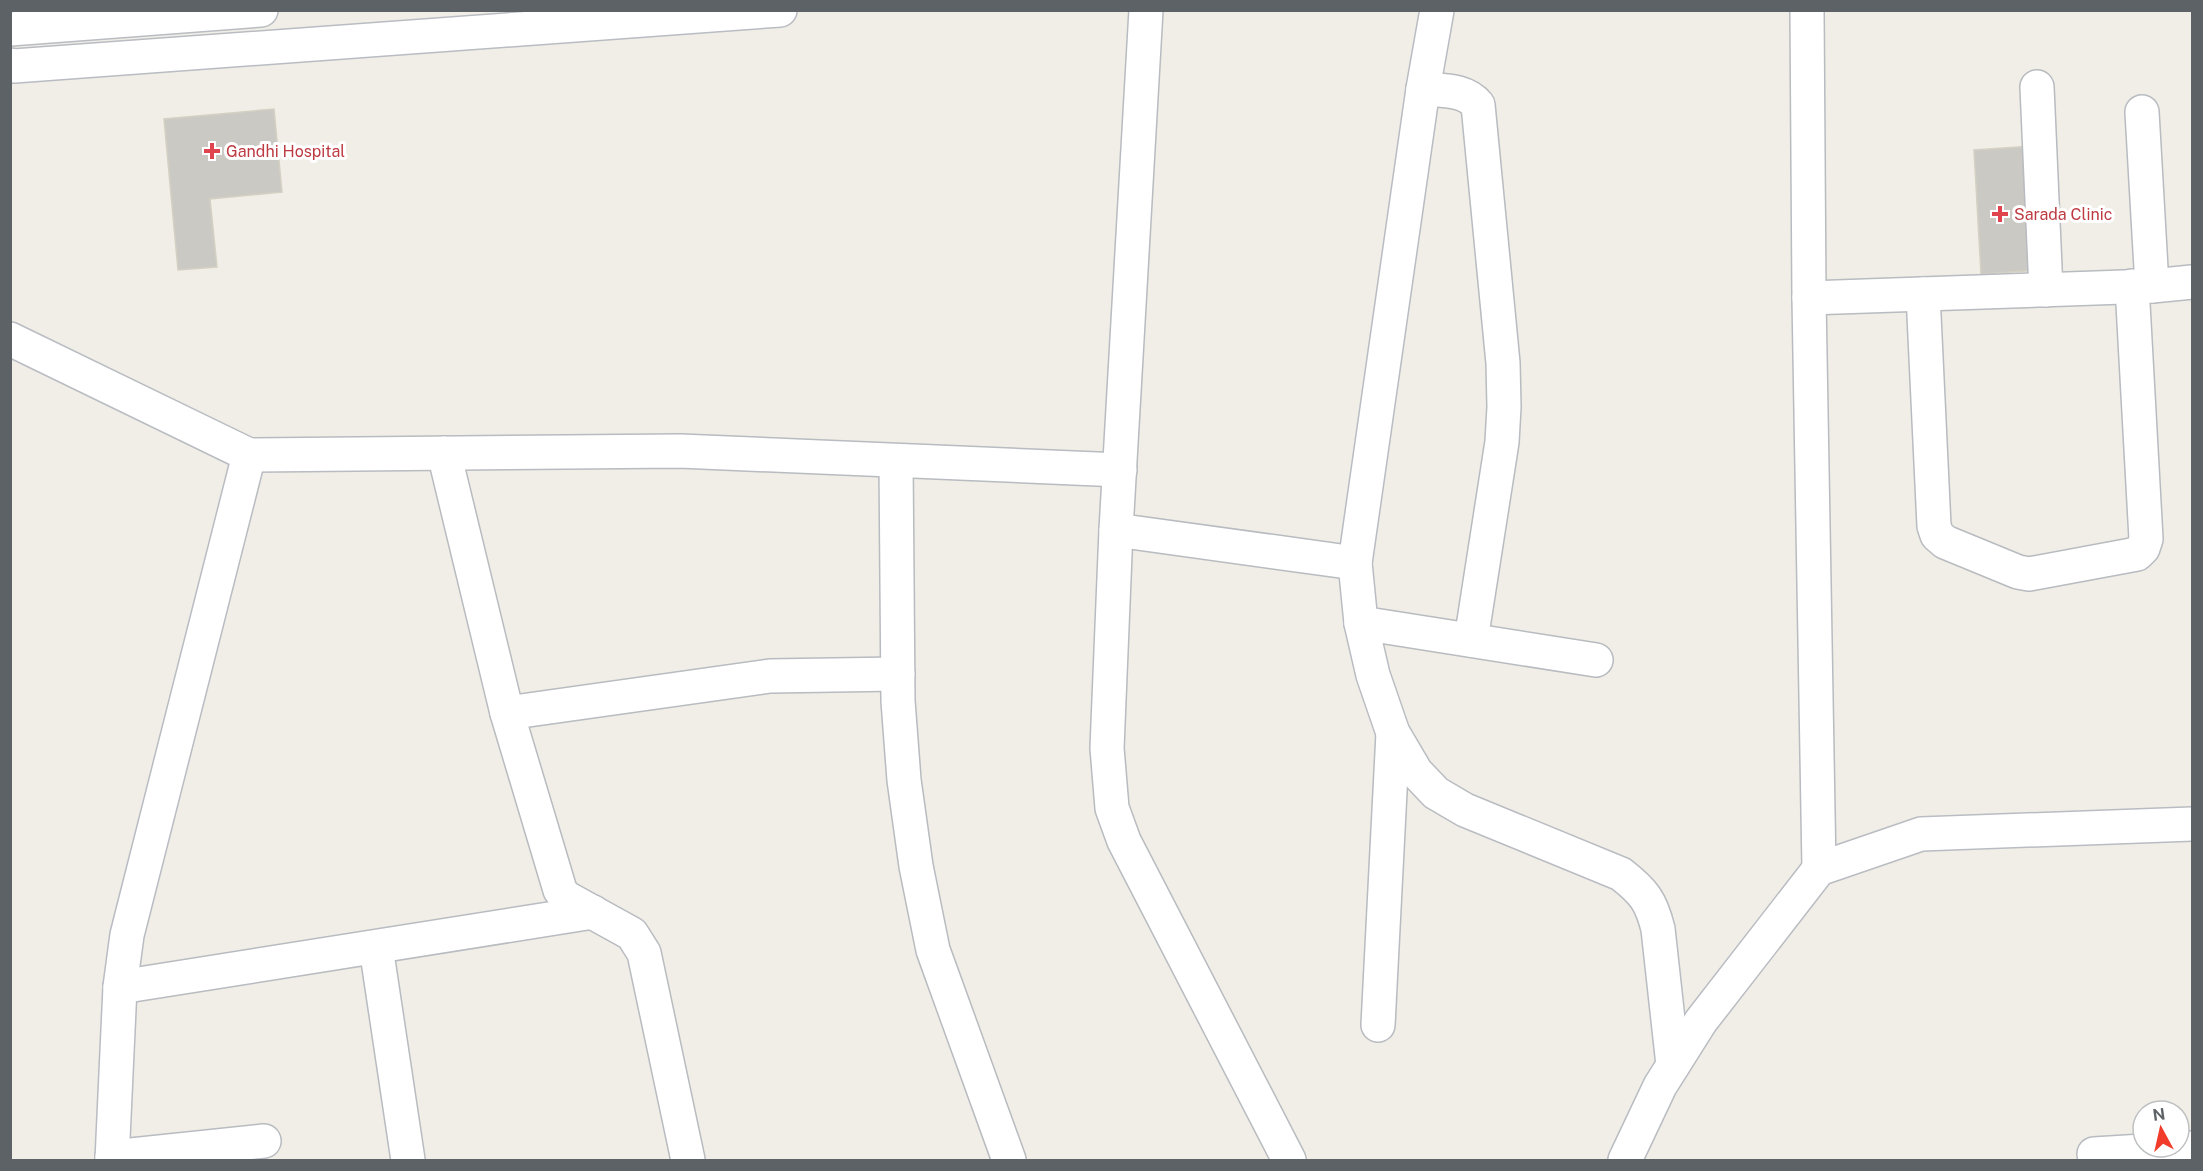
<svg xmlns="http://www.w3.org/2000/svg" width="2203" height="1171" font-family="'Public Sans',sans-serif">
	<rect width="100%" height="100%" fill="#f0eee6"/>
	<g fill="#cbc9c3" stroke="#d5d0c4" stroke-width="1.5">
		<polygon points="274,109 282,192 210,199 217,267 178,270 164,119"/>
		<polygon points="2034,146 2041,270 1981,274 1974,150"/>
	</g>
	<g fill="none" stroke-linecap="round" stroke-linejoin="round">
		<defs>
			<g id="street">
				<polyline points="1146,10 1116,530 1355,563"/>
				<polyline points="1807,10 1809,298"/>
				<polyline points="2037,87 2046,290"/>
				<path d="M1423,89C1443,91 1465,89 1478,105L1503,363L1504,407L1502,442L1471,640"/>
				<polyline points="2142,112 2152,286"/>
				<polyline points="1923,294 1934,526 1937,535 1945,542 2018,572 2029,574 2137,554 2143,548 2146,539 2132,286"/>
				<polyline points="444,453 507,713 560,890 565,897 632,934 644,953 688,1160"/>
				<polyline points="249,455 680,451 1120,470"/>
				<polyline points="896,461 898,701 904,780 916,866 933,950 1009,1160"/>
				<polyline points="1116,530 1107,748 1112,808 1124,841 1289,1160"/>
				<polyline points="1361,623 1596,660"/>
				<polyline points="507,713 770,676 898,674"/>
				<polyline points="1819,869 1809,298 2152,286 2192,282"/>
				<polyline points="376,947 408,1160"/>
				<polyline points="120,987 593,912"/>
				<polyline points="1378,1025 1393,733"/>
				<polyline points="2094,1154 2192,1148"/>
				<polyline points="112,1157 264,1141"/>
			</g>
			<g id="secondary">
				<path d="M1437,10L1423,89L1355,563L1361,623L1373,675L1393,733L1416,772L1436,793L1465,810L1621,874C1644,892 1651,901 1658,929L1673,1065"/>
				<polyline points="10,29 261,10"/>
				<polyline points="10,65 14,66 780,10"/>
				<polyline points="10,339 249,455 127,935 120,987 112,1160"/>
				<polyline points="1625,1160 1660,1086 1701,1021 1819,869 1921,834 2192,824"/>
			</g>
		</defs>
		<use href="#street" stroke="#b8bbc0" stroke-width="36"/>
		<use href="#secondary" stroke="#b9bcc2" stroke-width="36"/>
		<use href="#street" stroke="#fff" stroke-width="33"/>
		<use href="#secondary" stroke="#fff" stroke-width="33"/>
	</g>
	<g fill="#e0444e" stroke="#fff" stroke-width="2">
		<path d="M209 142h6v6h6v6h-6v6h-6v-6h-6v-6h6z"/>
		<path d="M1997 205h6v6h6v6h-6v6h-6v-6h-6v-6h6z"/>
	</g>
	<g text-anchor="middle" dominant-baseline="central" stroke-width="6" stroke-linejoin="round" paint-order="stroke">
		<g font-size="16" fill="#be3a42" stroke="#fff" text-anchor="start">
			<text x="226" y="151">Gandhi Hospital</text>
			<text x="2014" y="214">Sarada Clinic</text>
		</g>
	</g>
	<rect width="2203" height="1171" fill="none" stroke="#5d6267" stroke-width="24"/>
	<g transform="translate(2161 1129) rotate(352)"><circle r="28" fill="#ffffff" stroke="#bec0c2" stroke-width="1.5"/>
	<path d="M0-4.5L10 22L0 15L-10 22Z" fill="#f13c2c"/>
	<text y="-9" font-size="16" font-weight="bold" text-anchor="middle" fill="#5d6267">N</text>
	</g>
</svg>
